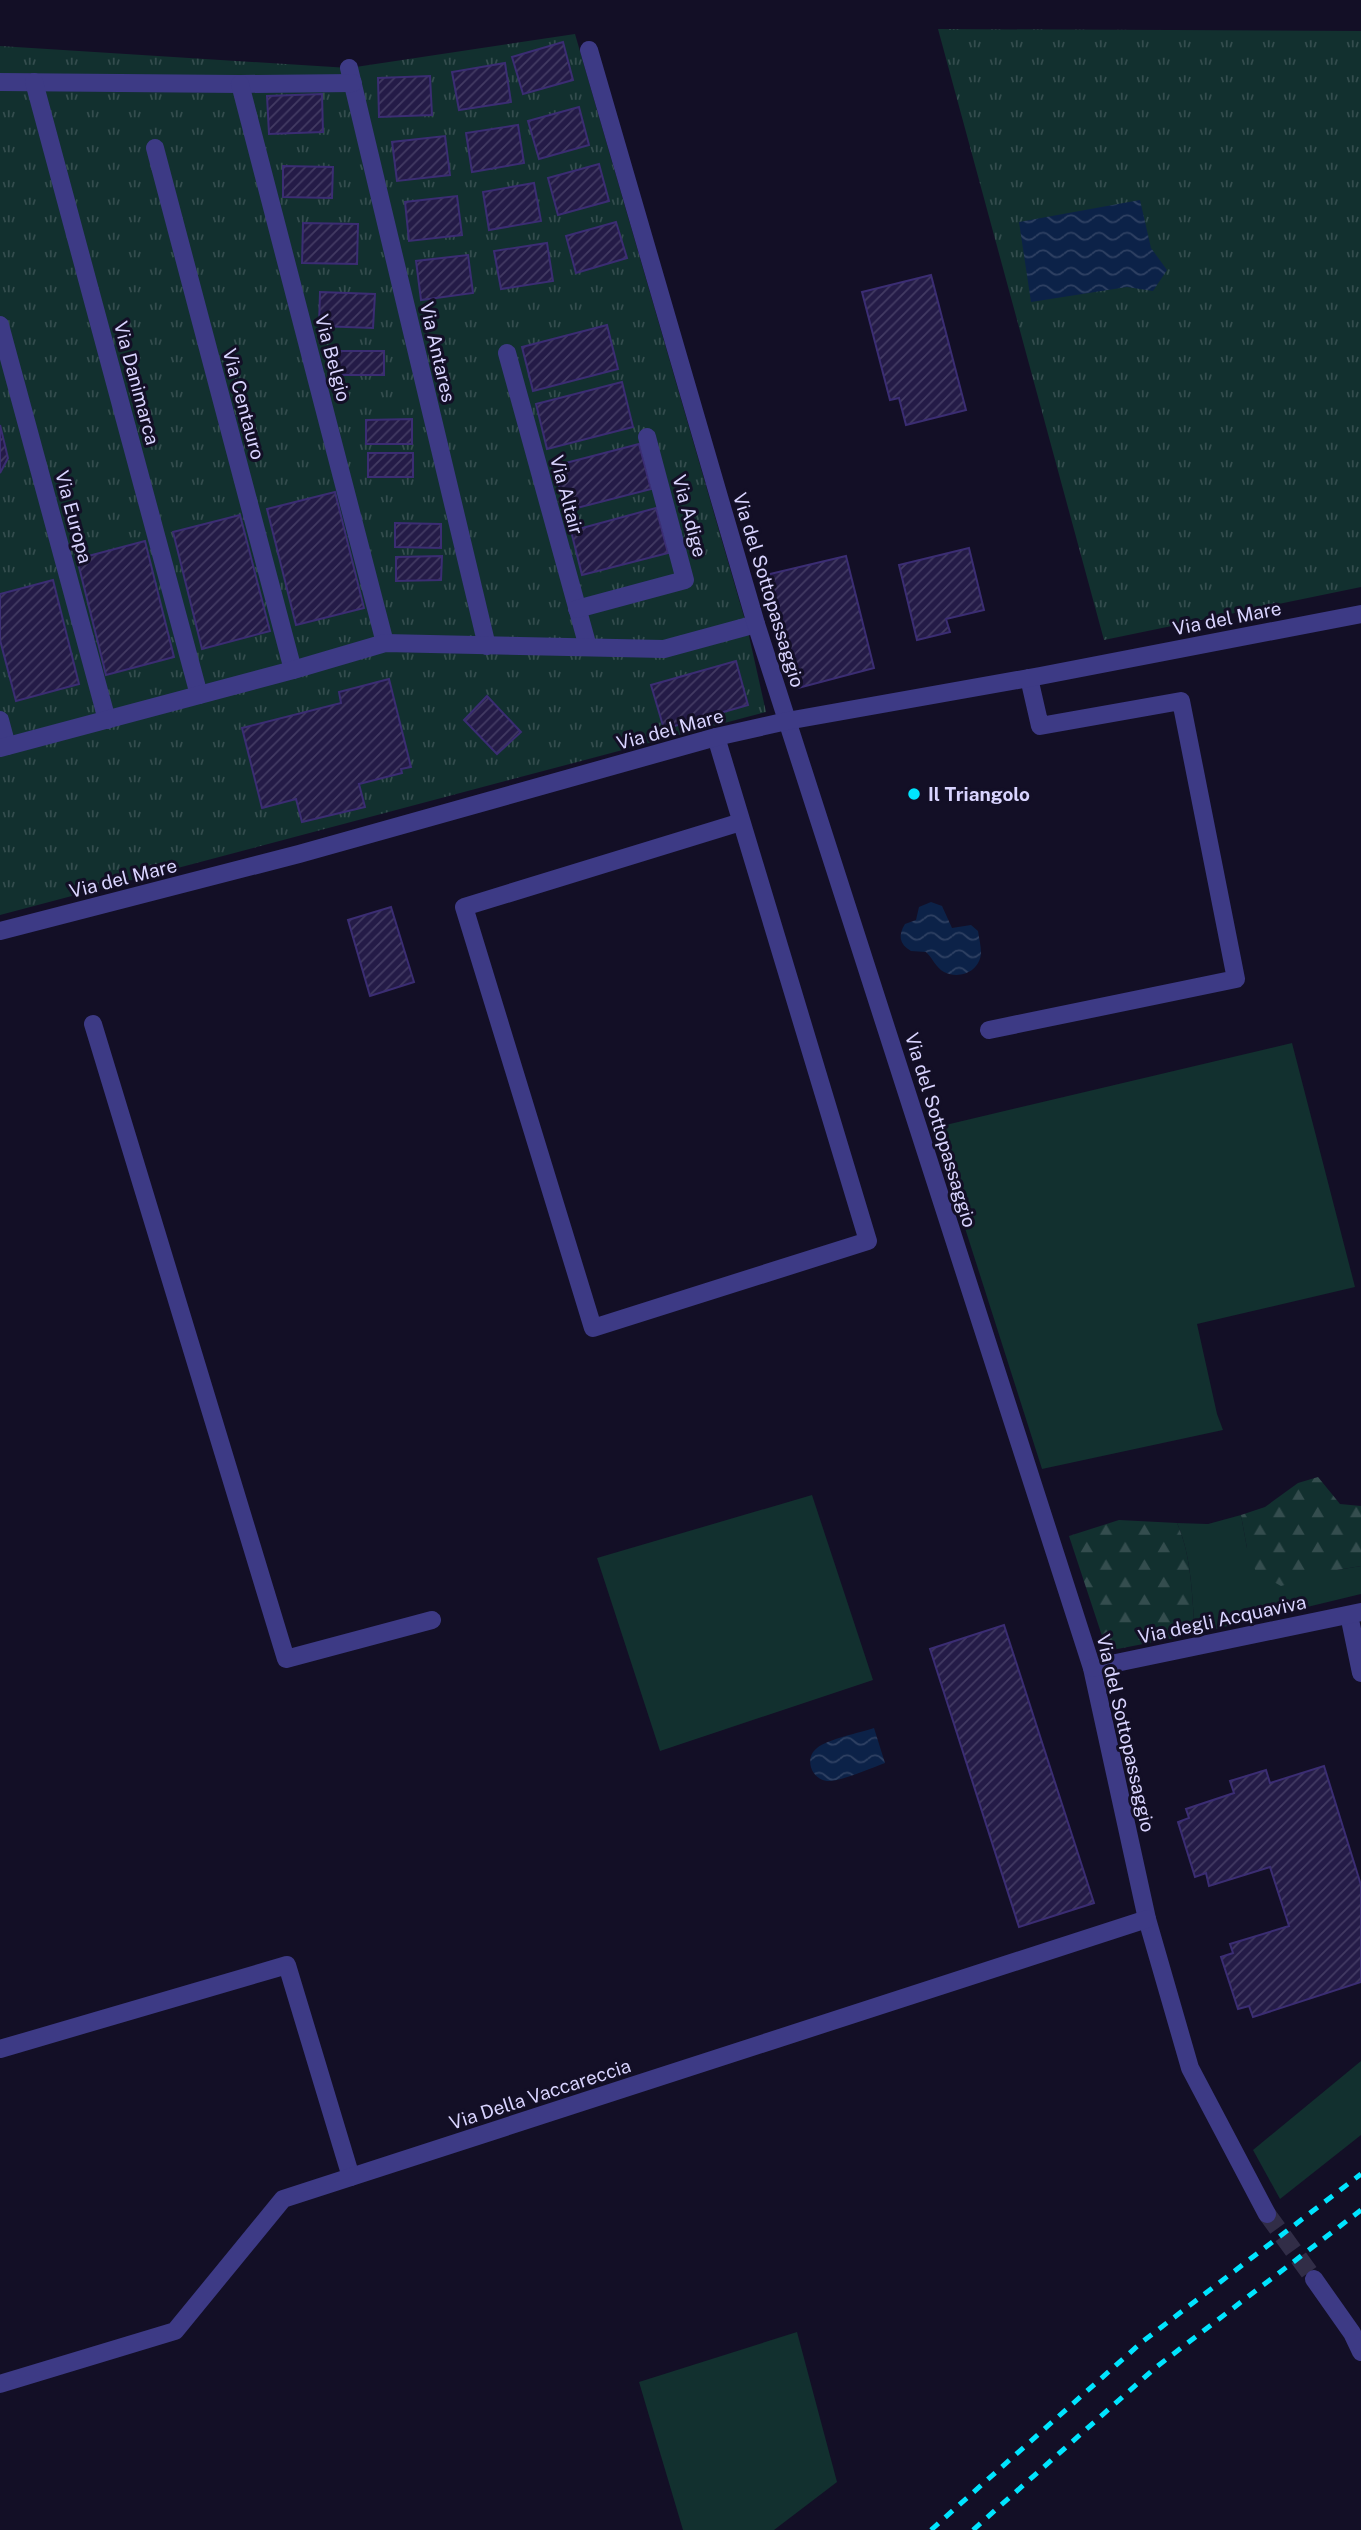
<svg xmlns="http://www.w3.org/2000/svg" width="1361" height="2530" font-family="'Public Sans',sans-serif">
	<defs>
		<pattern id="forest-firs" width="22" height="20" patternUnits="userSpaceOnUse" patternTransform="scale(1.75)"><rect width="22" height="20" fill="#12302f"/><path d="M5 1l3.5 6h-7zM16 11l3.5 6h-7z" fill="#344d4e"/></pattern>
		<pattern id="park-tufts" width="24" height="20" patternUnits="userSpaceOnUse" patternTransform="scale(1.75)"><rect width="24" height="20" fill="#12302f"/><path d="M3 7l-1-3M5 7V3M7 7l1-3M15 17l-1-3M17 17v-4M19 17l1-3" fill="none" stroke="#344d4e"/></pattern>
		<pattern id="water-waves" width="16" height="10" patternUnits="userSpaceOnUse" patternTransform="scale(1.75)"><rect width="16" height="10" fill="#0c2248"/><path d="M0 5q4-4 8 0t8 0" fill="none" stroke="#2f4163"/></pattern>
		<pattern id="building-hatch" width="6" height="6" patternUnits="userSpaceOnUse" patternTransform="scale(1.75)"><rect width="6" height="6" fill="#241b47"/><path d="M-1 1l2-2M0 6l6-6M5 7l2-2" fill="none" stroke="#433b63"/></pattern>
	</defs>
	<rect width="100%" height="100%" fill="#130f26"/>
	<g fill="#12302f">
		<polygon points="1292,1043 1355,1287 1197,1324 1217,1414 1223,1430 1042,1469 933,1128"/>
		<polygon points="812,1495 873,1680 660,1751 597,1558"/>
		<path d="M1241,1515L1247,1548L1337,1570L1361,1566V1594L1195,1634C1192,1597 1192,1557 1177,1523L1208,1524Z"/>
		<polygon points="1361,2061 1361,2135 1280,2199 1253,2150"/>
		<polygon points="797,2332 837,2482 774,2530 683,2530 639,2382"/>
	</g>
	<g fill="url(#forest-firs)">
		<polygon points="1318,1477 1340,1504 1361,1506 1361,1566 1337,1570 1281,1586 1256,1572 1247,1548 1241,1515 1265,1507 1298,1483"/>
		<path d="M1119,1520L1177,1523C1192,1557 1192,1597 1195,1634L1107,1651L1069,1536Z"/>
	</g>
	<g fill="url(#park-tufts)">
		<polygon points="938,29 1361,31 1361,587 1104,640"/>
		<polygon points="575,34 747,627 766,712 0,915 0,46 349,68"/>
	</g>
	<g fill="url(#water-waves)">
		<polygon points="1140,200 1151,248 1167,270 1153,291 1127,287 1031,302 1019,222"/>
		<path d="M931,902L942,906L952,928L971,925L978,931C979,938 981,946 981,953C980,971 960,980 944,972C935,967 933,958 926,952L911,951C899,944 898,935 905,924L916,920L919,907Z"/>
		<path d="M874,1728L885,1763C871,1768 840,1782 827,1781C811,1779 804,1758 817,1748C828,1739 859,1733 874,1728Z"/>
	</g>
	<g fill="url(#building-hatch)" stroke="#3b2d73" stroke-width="2">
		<polygon points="563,42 573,80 523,94 512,57"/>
		<polygon points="505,63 511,102 459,110 452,72"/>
		<polygon points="430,76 432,115 379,117 378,78"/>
		<polygon points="322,94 323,132 269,134 267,96"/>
		<polygon points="579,107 589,145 539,159 528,121"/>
		<polygon points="518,125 524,163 472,172 466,133"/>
		<polygon points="445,136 450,175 397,181 392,142"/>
		<polygon points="599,164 609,201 558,215 548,178"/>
		<polygon points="283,166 333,167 332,198 283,197"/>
		<polygon points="534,183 541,221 489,230 483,192"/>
		<polygon points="457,196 462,235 409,241 405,202"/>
		<polygon points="616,222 627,258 576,273 566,236"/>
		<polygon points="303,223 358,224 357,264 302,263"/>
		<polygon points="547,243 553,281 501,289 494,251"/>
		<polygon points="468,255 473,293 421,300 416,261"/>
		<polygon points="931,275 966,410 906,425 899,398 890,400 862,292"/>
		<polygon points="320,292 375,294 373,328 319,326"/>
		<polygon points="607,325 618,369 533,391 522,347"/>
		<rect x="338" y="351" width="46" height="24"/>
		<polygon points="622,382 633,427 547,449 536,404"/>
		<polygon points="412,419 412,444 366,444 366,420"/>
		<polygon points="0,425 8,458 0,473"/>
		<polygon points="639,444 651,489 565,511 554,466"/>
		<rect x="368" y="453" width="45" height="24"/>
		<polygon points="335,492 364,608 296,625 267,509"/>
		<polygon points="656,508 668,553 582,575 571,531"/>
		<polygon points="240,515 270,631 202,649 173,532"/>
		<polygon points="395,523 441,524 441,548 395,547"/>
		<polygon points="145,541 174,657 106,675 77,559"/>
		<polygon points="969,548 984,610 946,619 950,632 917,640 899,565"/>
		<polygon points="442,556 441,580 396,581 396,557"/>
		<polygon points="846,556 874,668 798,688 770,574"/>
		<polygon points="53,580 79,684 16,701 0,640 0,594"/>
		<polygon points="736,661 748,705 664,729 651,685"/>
		<polygon points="389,679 411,767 401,769 402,773 359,784 365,807 302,822 296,799 262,808 242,728 341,703 339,692"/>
		<polygon points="487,696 521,732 497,754 464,720"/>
		<polygon points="391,907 414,982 370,996 348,920"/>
		<polygon points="1004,1625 1094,1903 1019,1927 930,1649"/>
		<polygon points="1324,1766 1361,1885 1361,1982 1253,2017 1249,2006 1238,2009 1221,1957 1233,1953 1230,1944 1289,1926 1270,1867 1209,1886 1206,1873 1195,1877 1178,1822 1189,1818 1186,1809 1234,1793 1230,1781 1266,1770 1270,1783"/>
	</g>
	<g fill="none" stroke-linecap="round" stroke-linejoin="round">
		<polyline stroke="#312d47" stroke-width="18" stroke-dasharray="18 9" stroke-linecap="butt" points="1267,2214 1314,2279"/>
		<g stroke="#3d3a85" stroke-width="18">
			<polyline points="349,68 487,646"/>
			<polyline points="0,82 240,84 353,83"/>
			<polyline points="34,82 199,695"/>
			<polyline points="240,84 385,643"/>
			<polyline points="155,148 293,670"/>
			<polyline points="0,325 107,720"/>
			<polyline points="507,353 588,647"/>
			<polyline points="577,609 685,580 647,437"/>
			<polyline points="0,720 7,746"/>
			<polyline points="716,737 868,1241 593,1328 464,907 741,822"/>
			<polyline points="0,748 293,670 385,643 664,649 756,624"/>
			<polyline points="93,1024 286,1659 432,1620"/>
			<polyline points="989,1030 1236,979 1181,701 1040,726 1029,678"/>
			<polyline points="1349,1615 1361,1673"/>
			<polyline points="0,2049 287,1965 351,2177"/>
		</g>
		<g stroke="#3d3a85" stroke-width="18">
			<polyline points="589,50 756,624 1092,1668 1147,1919 1190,2068 1267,2214"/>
			<polyline points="0,931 299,854 716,737 787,721 1040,676 1361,614"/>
			<polyline points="1092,1668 1361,1612"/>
			<polyline points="1314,2279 1352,2333 1361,2352"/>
			<polyline points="0,2384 175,2331 283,2199 1147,1919"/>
		</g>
		<g stroke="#00e5ff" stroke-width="5" stroke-dasharray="10 9" stroke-linecap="butt">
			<polyline points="931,2530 1142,2342 1361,2174"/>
			<polyline points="973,2530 1155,2368 1361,2210"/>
		</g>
	</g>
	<circle fill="#00e5ff" stroke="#130f26" stroke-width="2.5" cx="914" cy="794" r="7"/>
	<g text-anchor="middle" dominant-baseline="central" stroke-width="6" stroke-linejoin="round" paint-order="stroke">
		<g font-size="19" fill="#d9d4ff" stroke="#130f26">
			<text transform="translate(438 352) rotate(77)">Via Antares</text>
			<text transform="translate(333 358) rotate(75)">Via Belgio</text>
			<text transform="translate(137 383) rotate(75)">Via Danimarca</text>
			<text transform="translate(244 404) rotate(75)">Via Centauro</text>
			<text transform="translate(567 495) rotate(75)">Via Altair</text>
			<text transform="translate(690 516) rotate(75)">Via Adige</text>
			<text transform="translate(74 517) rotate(75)">Via Europa</text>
			<text transform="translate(769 590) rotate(73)">Via del Sottopassaggio</text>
			<text transform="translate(1227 618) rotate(-11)">Via del Mare</text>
			<text transform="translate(670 729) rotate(-15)">Via del Mare</text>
			<text transform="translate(123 878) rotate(-14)">Via del Mare</text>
			<text transform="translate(941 1130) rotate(73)">Via del Sottopassaggio</text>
			<text transform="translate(1222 1619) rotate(-12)">Via degli Acquaviva</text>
			<text transform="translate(1126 1733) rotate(77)">Via del Sottopassaggio</text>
			<text transform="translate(540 2094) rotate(-18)">Via Della Vaccareccia</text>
		</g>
		<g font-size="19" font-weight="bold" fill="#d9d4ff" stroke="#130f26" text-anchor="start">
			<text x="928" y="794">Il Triangolo</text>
		</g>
	</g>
</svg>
